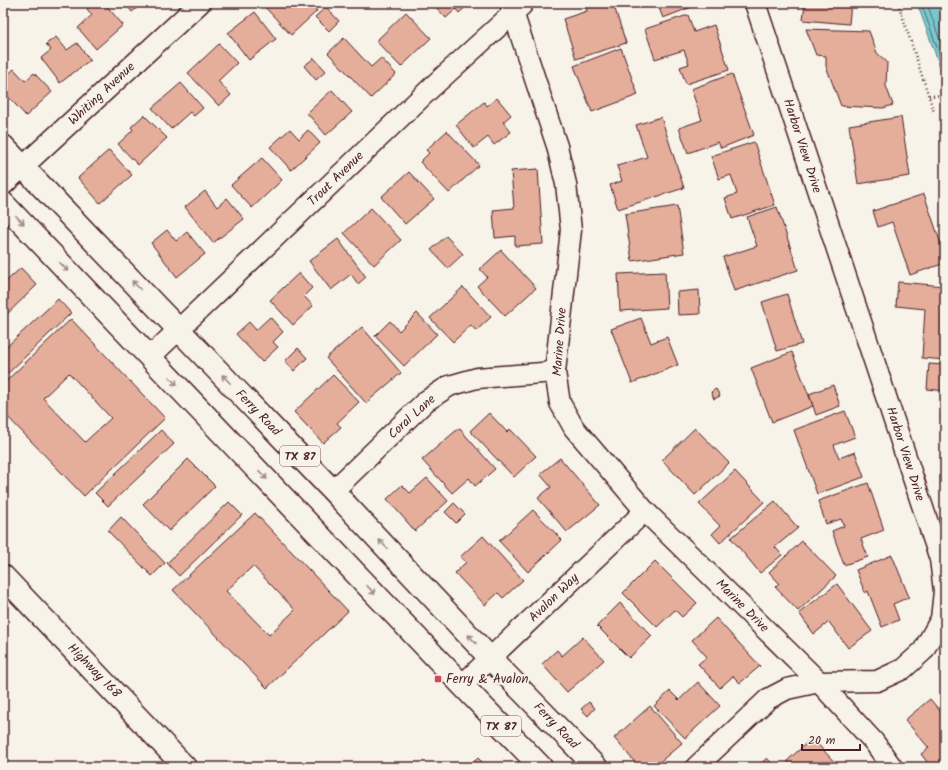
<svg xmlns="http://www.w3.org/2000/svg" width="948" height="770" font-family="Kalam,sans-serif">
	<rect width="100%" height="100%" fill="#f7f3e8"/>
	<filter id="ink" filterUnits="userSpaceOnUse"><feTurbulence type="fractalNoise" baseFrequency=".025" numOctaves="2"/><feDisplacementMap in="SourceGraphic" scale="8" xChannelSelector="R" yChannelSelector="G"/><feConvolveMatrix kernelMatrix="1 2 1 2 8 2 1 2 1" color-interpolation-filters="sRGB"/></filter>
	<g filter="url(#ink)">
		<polygon fill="#78c9cf" stroke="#66858d" points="917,3 945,3 945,81"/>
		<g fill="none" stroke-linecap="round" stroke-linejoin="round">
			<g stroke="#5c636d" stroke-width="1">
				<polyline points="921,3 945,69"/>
				<polyline points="927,3 945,55"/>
			</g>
		</g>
		<g fill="#e4ae9a" stroke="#4a1f2b" fill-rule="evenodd">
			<polygon points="93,3 104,3 123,25 96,49 78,28 92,15 87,9"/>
			<polygon points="125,3 143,3 132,12"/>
			<polygon points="264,3 310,3 317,11 291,35 262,4"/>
			<polygon points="432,3 470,3 459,13 456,9 446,18"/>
			<polygon points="585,3 613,3 626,43 576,59 563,19 587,11"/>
			<polygon points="657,3 702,3 663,18"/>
			<polygon points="805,3 851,3 849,24 803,20"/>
			<polygon points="326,7 339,21 329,31 315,17"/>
			<polygon points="255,12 276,39 249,60 228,33"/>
			<polygon points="406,12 431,38 401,67 376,41"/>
			<polygon points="688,15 694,32 714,25 729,70 686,84 680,67 689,64 684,50 655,59 645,29"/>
			<polygon points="806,29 869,31 877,53 887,62 886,86 893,105 883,108 841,106 826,66 826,56 816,55"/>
			<polygon points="56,37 67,50 77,43 90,60 60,83 41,58 51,50 46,44"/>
			<polygon points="344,38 371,67 381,58 396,74 371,98 328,53"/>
			<polygon points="219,44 237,63 218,81 231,95 219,106 188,73"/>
			<polygon points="621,48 638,95 592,112 574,66"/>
			<polygon points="314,58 326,71 316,80 304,66"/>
			<polygon points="14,69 25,81 34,73 52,92 26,116 3,91 3,79"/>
			<polygon points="732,74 754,135 721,148 718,142 688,153 679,128 702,120 691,89"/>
			<polygon points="181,83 203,108 194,116 190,112 171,129 152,108"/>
			<polygon points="332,90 352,112 326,135 307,113"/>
			<polygon points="497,98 511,115 503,122 511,132 494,145 488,137 474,148 456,125 484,102 487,106"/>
			<polygon points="144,115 167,138 138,165 118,144 133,130 131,127"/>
			<polygon points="661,117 684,188 618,209 610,185 622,181 617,166 647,157 636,125"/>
			<polygon points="901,117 910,176 858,184 849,125"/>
			<polygon points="290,129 299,139 308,130 320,143 291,170 270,147"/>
			<polygon points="447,131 479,165 449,193 420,162 429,153 426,150"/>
			<polygon points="754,142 775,205 732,219 725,198 737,194 731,175 719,179 711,156"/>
			<polygon points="109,150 132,175 100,203 78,178"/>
			<polygon points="262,158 282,180 252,208 231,185"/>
			<polygon points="538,169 543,244 515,246 515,236 495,238 493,210 514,208 511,171"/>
			<polygon points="409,172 434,199 405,224 381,197"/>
			<polygon points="205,191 217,207 227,198 244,219 213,243 185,207"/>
			<polygon points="924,194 945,256 945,263 910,275 892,222 878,227 873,211"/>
			<polygon points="677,206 684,253 632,261 625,214"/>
			<polygon points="777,207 798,270 734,291 723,257 757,246 747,217"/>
			<polygon points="371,208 401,240 374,265 344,233"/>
			<polygon points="167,230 176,241 187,232 205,254 177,277 151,243"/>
			<polygon points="446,236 463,254 448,268 431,250"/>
			<polygon points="338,239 366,277 358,284 351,274 331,290 309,261"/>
			<polygon points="501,250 536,288 505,316 477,286 487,277 480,269"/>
			<polygon points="21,268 37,285 3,318 3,284"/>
			<polygon points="665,272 667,308 620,311 618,274"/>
			<polygon points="299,273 312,288 304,296 313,306 293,325 270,300"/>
			<polygon points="898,282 945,286 945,360 922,358 925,309 896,306"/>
			<polygon points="463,287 491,317 476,331 471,325 453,342 430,318"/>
			<polygon points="699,290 700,314 678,315 677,292"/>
			<polygon points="787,294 802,344 777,351 762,302"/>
			<polygon points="58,299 71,313 3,378 3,350"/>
			<polygon points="417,313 437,334 404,366 375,336 390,321 399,331"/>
			<polygon points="270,317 283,332 273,342 278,347 262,362 236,334 249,322 256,330"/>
			<polygon points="641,318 651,343 667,337 678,365 632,383 611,329"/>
			<path d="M71,319L165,418L84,496L3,412V384ZM69,373L111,418L85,442L43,398Z"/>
			<polygon points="362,327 401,373 366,403 326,358"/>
			<polygon points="298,348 307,358 294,371 285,361"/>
			<polygon points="792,352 813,406 772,422 751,368"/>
			<polygon points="929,364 945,365 945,391 927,389"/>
			<polygon points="333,375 359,402 337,423 341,427 323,443 294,412"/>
			<polygon points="833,385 840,406 816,415 809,394"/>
			<polygon points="716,389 720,396 714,399 711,392"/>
			<polygon points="945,391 945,436 942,436"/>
			<polygon points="845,411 855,437 834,445 839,458 855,452 864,477 817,494 794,430"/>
			<polygon points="489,413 507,432 510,429 536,456 514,477 470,431"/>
			<polygon points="459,428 495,469 475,486 469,478 452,493 422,460"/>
			<polygon points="695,428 729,463 695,495 662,460"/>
			<polygon points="161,430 174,444 108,506 95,493"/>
			<polygon points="560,458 600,505 567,532 538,498 551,487 540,474"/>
			<polygon points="188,459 215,486 169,531 143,504"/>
			<polygon points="735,471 764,502 720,543 712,534 720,526 699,504"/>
			<polygon points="427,478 448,501 415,531 387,499 402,485 410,493"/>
			<polygon points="868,483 884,530 861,539 868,557 844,565 832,531 844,526 841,519 826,524 818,501"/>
			<polygon points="775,501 798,528 775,547 782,555 760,573 731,538"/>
			<polygon points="229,502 242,515 179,576 167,563"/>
			<polygon points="454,503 465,514 456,523 445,512"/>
			<polygon points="533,510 562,540 528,572 499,541"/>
			<path d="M255,513L348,611L267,688L173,590ZM253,566L295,610L269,635L226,591Z"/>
			<polygon points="121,517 165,563 152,576 108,531"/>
			<polygon points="483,536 523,580 503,598 498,593 485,605 455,573 466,562 460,557"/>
			<polygon points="802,541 836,576 798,611 775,587 779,583 769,572"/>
			<polygon points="892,555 909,597 893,604 899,620 882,627 868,591 865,593 856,570"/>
			<polygon points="655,561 697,603 682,617 675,610 657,627 623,593"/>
			<polygon points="837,584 872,631 848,648 829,622 814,634 799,613"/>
			<polygon points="620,603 652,636 629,658 597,626"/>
			<polygon points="716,618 760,666 740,683 733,676 720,688 698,664 707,657 692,640"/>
			<polygon points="583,637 604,660 567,692 542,664 557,650 562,656"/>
			<polygon points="698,682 720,706 685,738 654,706 670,691 679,700"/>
			<polygon points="930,699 945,717 945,767 931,767 921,754 929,748 905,720"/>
			<polygon points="589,702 595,708 588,716 581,709"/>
			<polygon points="650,706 682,743 654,767 639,767 614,738"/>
			<polygon points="812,738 839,767 793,767 787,761"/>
			<polygon points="478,758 487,767 468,767"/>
			<polygon points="767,758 775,767 757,767"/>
		</g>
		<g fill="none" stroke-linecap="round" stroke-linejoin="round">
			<defs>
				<g id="street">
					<polyline points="510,3 557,146 566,184 571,230 555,372 560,403 574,428 645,511 819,682 874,742 892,767"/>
					<polyline points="3,185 200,3"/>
					<polyline points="150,357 432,87 522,5"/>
					<polyline points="333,491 426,401 449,386 477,378 555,372"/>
					<polyline points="462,685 645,511"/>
					<polyline points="696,767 768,699 787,689 819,682 877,681 903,669 923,651 941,619 944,591 940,559 755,3"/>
				</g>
				<polyline id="secondary" points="3,576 185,767"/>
				<g id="primary">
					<polyline points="3,146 333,491 490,658 596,767"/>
					<polyline points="3,203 462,685 541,767"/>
				</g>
			</defs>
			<use href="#street" stroke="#4a1f2b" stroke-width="23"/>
			<use href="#secondary" stroke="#4a1f2b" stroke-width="25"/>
			<use href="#primary" stroke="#4a1f2b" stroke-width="25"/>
			<g stroke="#4a1f2b" stroke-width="2.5" stroke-dasharray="1 3" stroke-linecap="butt">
				<polyline points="898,3 934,112"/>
				<polyline points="929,96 945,95"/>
			</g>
			<use href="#street" stroke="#f7f3e8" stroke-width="20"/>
			<use href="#secondary" stroke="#f7f3e8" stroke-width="22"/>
			<use href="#primary" stroke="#f7f3e8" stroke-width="22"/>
		</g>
		<defs><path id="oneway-shaft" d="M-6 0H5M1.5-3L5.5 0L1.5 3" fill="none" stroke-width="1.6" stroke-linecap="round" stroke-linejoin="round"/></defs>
		<g stroke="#a0898a">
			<use href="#oneway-shaft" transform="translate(20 220) rotate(46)"/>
			<use href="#oneway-shaft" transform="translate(64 267) rotate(46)"/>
			<use href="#oneway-shaft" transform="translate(136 285) rotate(-134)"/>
			<use href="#oneway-shaft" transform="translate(226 379) rotate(-134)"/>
			<use href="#oneway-shaft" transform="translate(173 381) rotate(46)"/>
			<use href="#oneway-shaft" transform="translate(263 475) rotate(47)"/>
			<use href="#oneway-shaft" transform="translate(383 544) rotate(-133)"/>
			<use href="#oneway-shaft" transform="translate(371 590) rotate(47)"/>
			<use href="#oneway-shaft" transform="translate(472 639) rotate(-133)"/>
		</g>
	</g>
	<rect fill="#d1495b" stroke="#f7f3e8" stroke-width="1.5" x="434" y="675" width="8" height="8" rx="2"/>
	<g text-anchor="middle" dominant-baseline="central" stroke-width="4" stroke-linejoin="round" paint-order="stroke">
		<g fill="#f7f3e8" stroke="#7e5f64" stroke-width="1">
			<rect x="280" y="446" width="40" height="20" rx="3"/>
			<rect x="481" y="716" width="40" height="20" rx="3"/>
		</g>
		<g font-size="12" font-weight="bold" fill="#4a1f2b">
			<text x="300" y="456">TX 87</text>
			<text x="501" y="726">TX 87</text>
		</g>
		<g font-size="13" fill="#4a1f2b" stroke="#f7f3e8">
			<text transform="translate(102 94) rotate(-43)">Whiting Avenue</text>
			<text transform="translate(802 146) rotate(72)">Harbor View Drive</text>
			<text transform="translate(336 179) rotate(-44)">Trout Avenue</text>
			<text transform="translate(560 342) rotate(-86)">Marine Drive</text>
			<text transform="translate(258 413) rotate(46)">Ferry Road</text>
			<text transform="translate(412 417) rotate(-42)">Coral Lane</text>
			<text transform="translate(905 454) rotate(72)">Harbor View Drive</text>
			<text transform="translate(554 598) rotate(-44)">Avalon Way</text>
			<text transform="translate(742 606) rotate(45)">Marine Drive</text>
			<text transform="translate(94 671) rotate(46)">Highway 168</text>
			<text transform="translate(556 726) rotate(46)">Ferry Road</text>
		</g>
		<g font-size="13" fill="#4a1f2b" stroke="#f7f3e8" text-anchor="start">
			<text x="446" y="679">Ferry &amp; Avalon</text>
		</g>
	</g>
	<rect width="948" height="770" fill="none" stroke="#f7f3e8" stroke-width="16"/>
	<rect x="8" y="8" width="932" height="754" fill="none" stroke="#4a1f2b" stroke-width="1.5" filter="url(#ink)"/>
	<path d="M802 744v6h58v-6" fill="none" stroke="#4a1f2b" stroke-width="2"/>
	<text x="808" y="744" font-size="12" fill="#4a1f2b" stroke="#f7f3e8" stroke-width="3" paint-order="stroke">20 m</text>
</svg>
